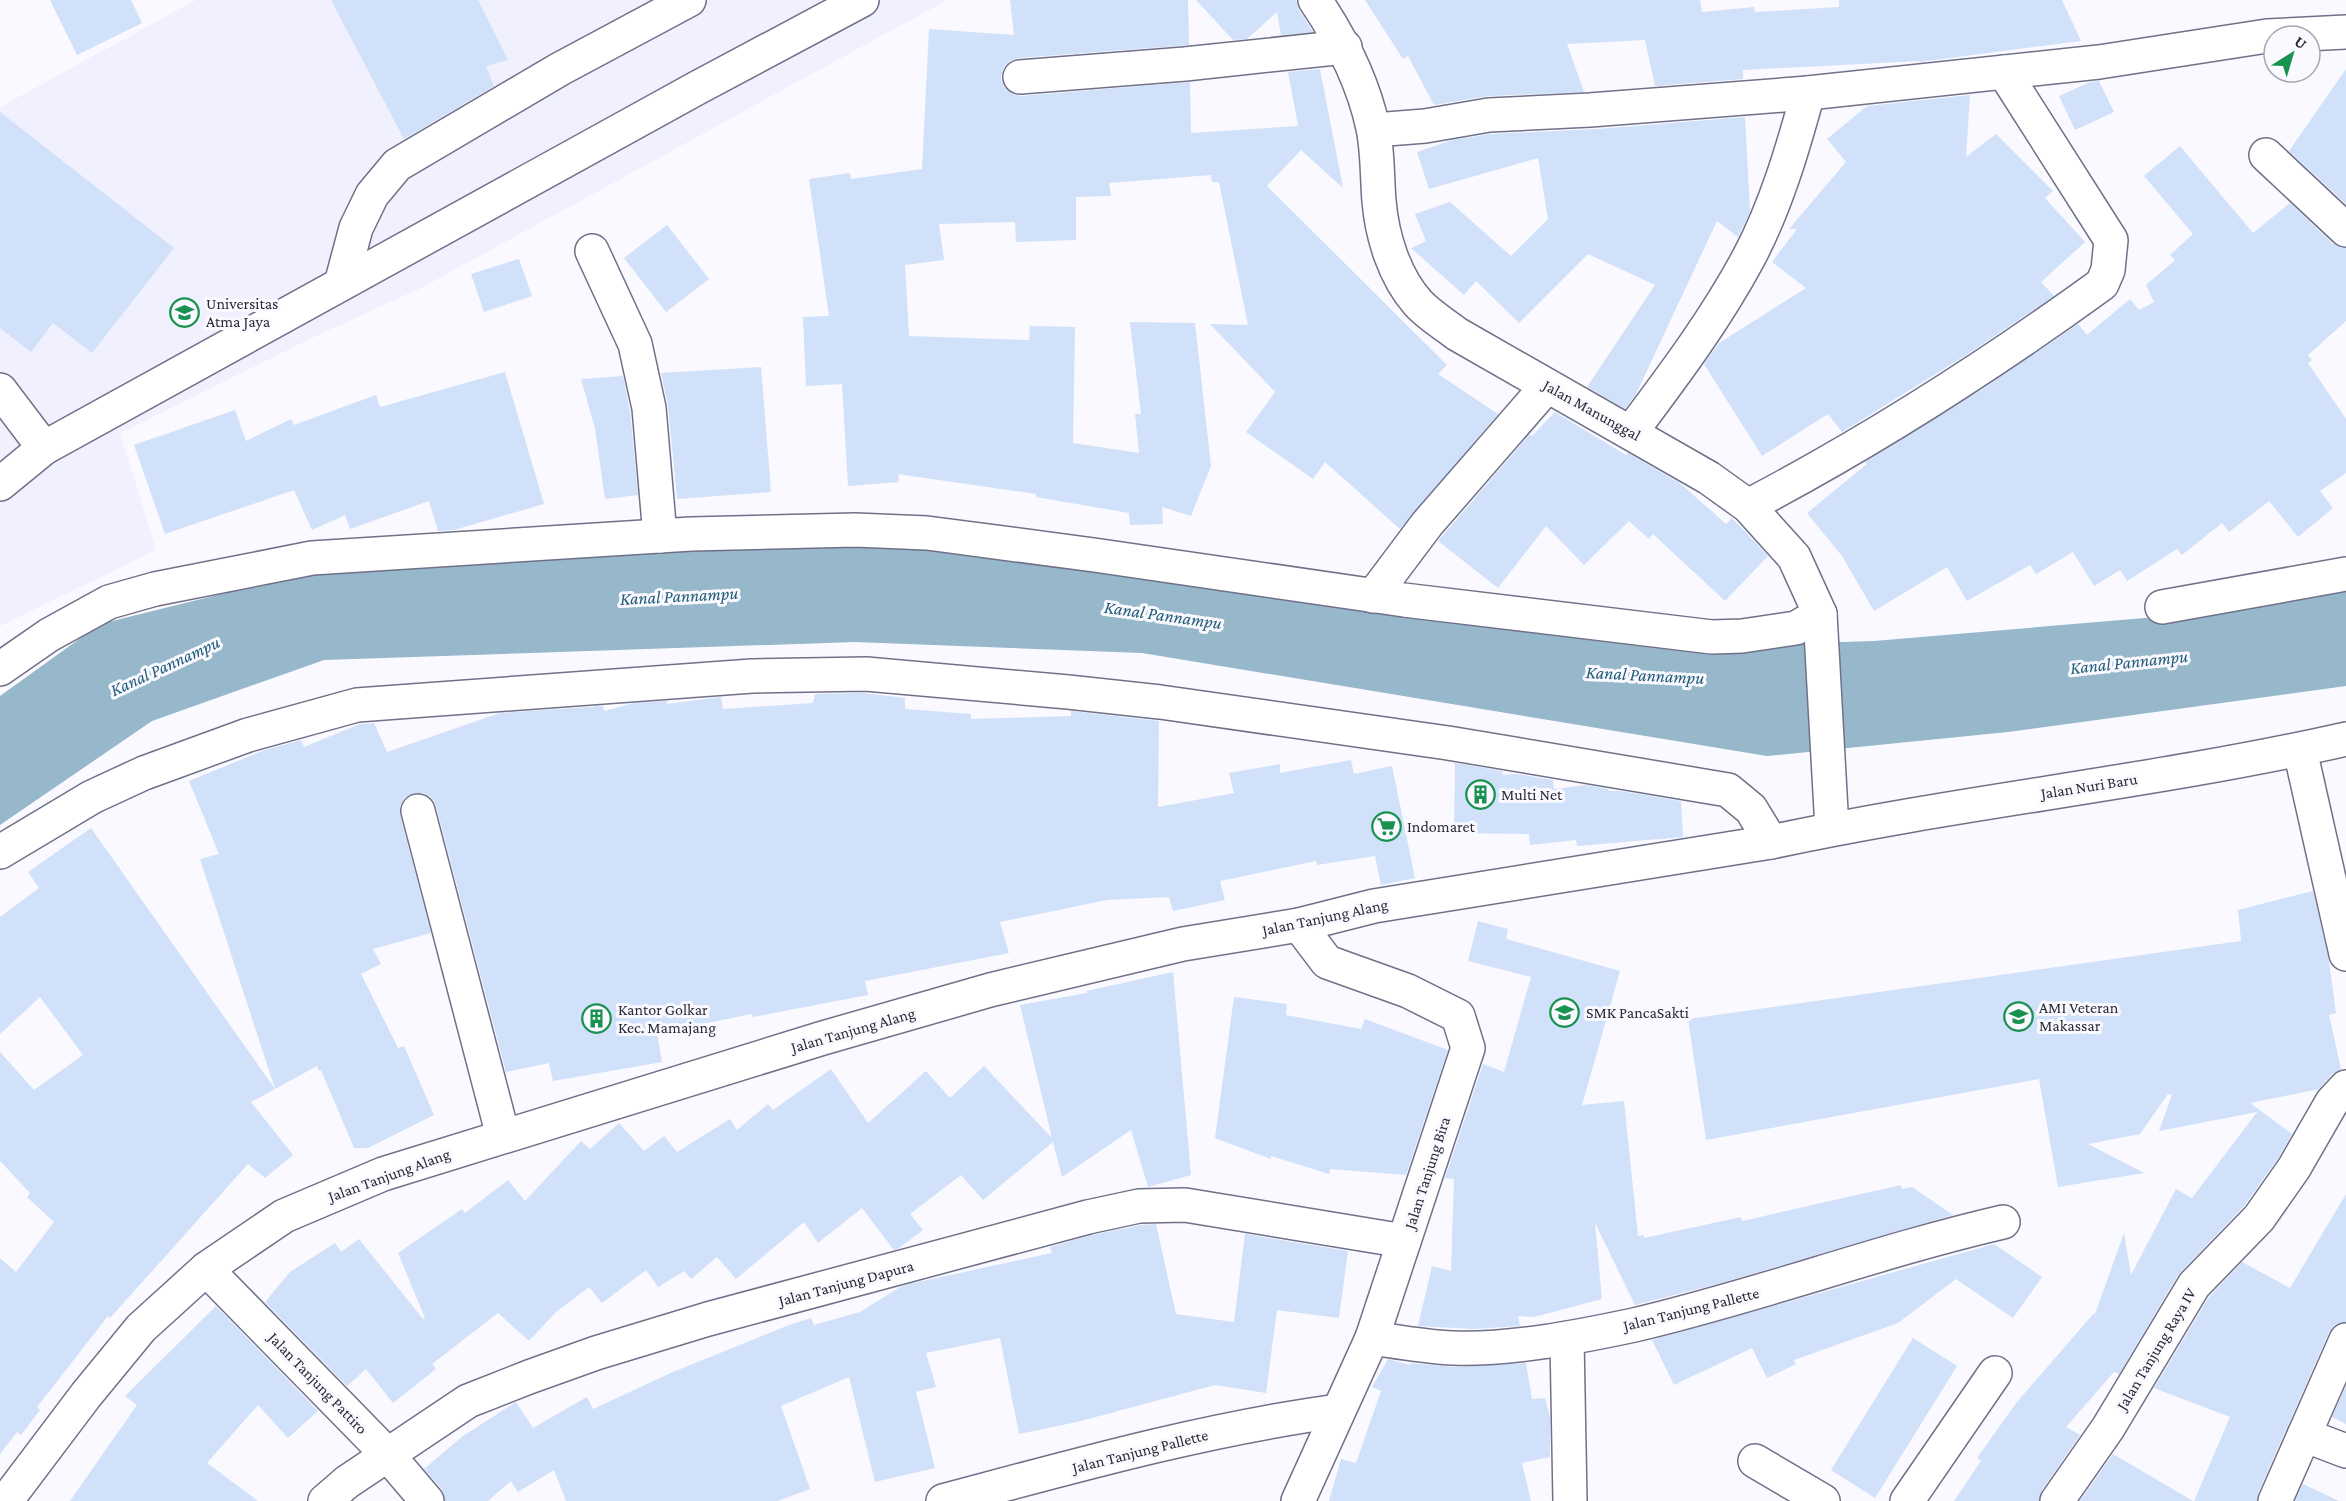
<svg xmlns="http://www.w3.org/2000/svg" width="2346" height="1501" font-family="'Crimson Pro',serif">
	<rect width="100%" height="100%" fill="#f9f9ff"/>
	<polygon fill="#f0f0ff" points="196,0 947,0 423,287 316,336 120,433 156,550 0,626 0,107"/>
	<polygon fill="#96b8ca" points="881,537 1683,647 1874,641 2192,614 2346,584 2346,686 2008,732 1767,756 1142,653 855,642 324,660 152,721 0,825 0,696 100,624 331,567"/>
	<g fill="#d0e1f9">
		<polygon points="50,0 131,0 142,23 77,55"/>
		<polygon points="331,0 478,0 508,60 486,66 494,86 404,139"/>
		<polygon points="1010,0 1188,0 1189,45 1018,58 1010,61 1003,68 1001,78 1004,87 1012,94 1021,96 1190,82 1191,133 1298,126 1288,72 1320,69 1343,188 1301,150 1267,186 1447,365 1438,374 1498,414 1400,529 1325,462 1313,479 1246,432 1275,392 1210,324 1248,325 1219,182 1212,182 1211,175 1109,183 1111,196 1076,197 1076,240 1016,242 1015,222 939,224 944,260 905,265 909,336 1029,340 1030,326 1075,327 1073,443 1139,453 1135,414 1141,414 1130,322 1195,323 1211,466 1191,516 1162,507 1163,524 1130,525 1129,513 1036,497 1036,494 898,474 899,482 848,486 842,384 806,386 803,317 829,316 809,179 850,173 851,179 922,169 929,29 1014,35"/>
		<polygon points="1196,0 1296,0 1299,10 1313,32 1281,35 1277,12 1247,39 1233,40"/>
		<polygon points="1365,0 1700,0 1702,12 1754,7 1755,12 1839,7 1839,0 2062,0 2081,41 1919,62 1920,61 1743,70 1743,79 1655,86 1645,40 1567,44 1584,92 1488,96 1434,105 1408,56 1403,59"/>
		<polygon points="2346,69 2346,204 2289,151"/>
		<polygon points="2099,81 2114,112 2075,130 2059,96 2090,82"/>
		<polygon points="1970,95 1966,157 1996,134 2053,191 2045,198 2085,242 2041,282 2054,296 1963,357 1842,432 1828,414 1762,456 1704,364 1719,343 1806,288 1772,262 1797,229 1789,229 1846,162 1827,139 1867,106"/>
		<polygon points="0,112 174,248 92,353 53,323 31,352 0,328"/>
		<polygon points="1745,117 1750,212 1738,237 1717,221 1636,394 1625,409 1587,387 1655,285 1588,254 1519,323 1476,281 1464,295 1411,248 1426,241 1415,214 1450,202 1511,256 1548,219 1538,158 1429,189 1417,152 1452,140 1491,134 1598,129"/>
		<polygon points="2180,146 2253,233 2290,203 2333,244 2346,248 2346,321 2308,355 2312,360 2308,363 2346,419 2346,473 2320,491 2333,508 2298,537 2269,501 2229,532 2222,523 2182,555 2177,549 2127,581 2120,570 2094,586 2073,552 2036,574 2030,565 1967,601 1947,567 1874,611 1842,556 1807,513 1867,464 1865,462 1983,389 2078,324 2087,335 2130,299 2139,310 2154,302 2146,285 2175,260 2170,255 2193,234 2144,176"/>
		<polygon points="667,225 709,279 666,312 624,258"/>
		<polygon points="519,259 532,296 484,312 471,274"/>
		<polygon points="761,367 771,492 677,499 668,406 661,373"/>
		<polygon points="505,372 544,504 454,530 438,531 429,501 350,529 345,515 312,530 294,490 165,534 134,445 235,410 246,441 291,419 294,425 376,395 380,407"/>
		<polygon points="623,376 630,411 638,495 605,499 595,428 581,379"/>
		<polygon points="1555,412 1626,455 1628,453 1681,484 1726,524 1732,518 1768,556 1725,601 1653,534 1649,539 1629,521 1584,565 1546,526 1498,588 1438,541 1529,435 1532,436"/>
		<polygon points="862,693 905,698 905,709 971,714 971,719 1071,716 1071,711 1159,721 1158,807 1234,793 1229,773 1280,764 1280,773 1351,760 1354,774 1392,766 1415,878 1381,885 1375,856 1317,865 1316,861 1220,881 1225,900 1173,911 1169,897 1107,900 1000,922 1009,953 865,981 868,995 753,1017 752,1014 657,1033 662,1062 553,1081 549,1063 506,1072 436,806 431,797 424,793 414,793 404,798 400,806 400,815 431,933 373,949 381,964 361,974 398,1048 404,1046 434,1115 368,1148 354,1148 321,1070 319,1071 317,1066 275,1089 200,859 219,854 189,781 262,751 301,740 304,747 360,724 374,723 387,752 500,713 603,706 604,711 634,703 667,701 667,704 721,697 723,709 813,703 815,694"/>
		<polygon points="1455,763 1502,771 1503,775 1517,774 1553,780 1554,789 1586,785 1608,789 1609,791 1620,791 1681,801 1683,837 1577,846 1576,840 1530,845 1529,834 1454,833"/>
		<polygon points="91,828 275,1089 251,1102 293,1155 265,1178 248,1164 110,1318 108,1316 37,1407 40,1410 21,1435 17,1432 0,1454 0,1258 16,1272 54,1222 27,1197 30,1193 0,1161 0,1052 34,1090 83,1055 40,997 0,1034 0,917 39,888 28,872"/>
		<polygon points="2313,891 2329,961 2336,1013 2329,1015 2341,1069 2332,1074 2319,1089 2250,1103 2292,1134 2278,1158 2244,1206 2178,1275 2119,1374 2114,1372 2066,1427 2080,1435 2042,1490 2039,1501 1954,1501 1981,1461 1977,1458 2017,1402 2094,1313 2095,1314 2124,1233 2131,1275 2176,1189 2192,1198 2257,1112 2159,1131 2172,1095 2168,1094 2140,1134 2088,1144 2144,1173 2058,1187 2039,1079 1706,1140 1688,1019 2241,941 2238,910"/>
		<polygon points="1478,921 1508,929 1506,939 1620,971 1582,1105 1624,1101 1638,1236 1644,1235 1644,1238 1741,1217 1742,1221 1901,1185 1902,1189 1912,1187 1953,1215 1721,1283 1635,1305 1595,1223 1602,1299 1534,1317 1518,1316 1520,1326 1474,1329 1418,1326 1432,1266 1451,1271 1454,1179 1445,1178 1483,1064 1504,1072 1531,977 1468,961"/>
		<polygon points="1173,972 1191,1175 1148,1187 1131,1130 1062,1177 1053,1142 983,1200 961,1175 910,1214 923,1230 899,1248 894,1250 862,1208 818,1243 804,1222 736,1279 717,1257 691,1279 684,1271 658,1287 646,1270 602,1303 589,1287 556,1312 529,1341 498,1313 432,1364 436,1369 393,1403 366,1369 347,1386 265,1302 290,1272 335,1243 341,1252 359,1239 423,1319 425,1318 398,1253 462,1209 465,1213 508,1180 525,1201 581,1141 590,1149 619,1123 644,1151 664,1136 677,1152 730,1119 737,1130 768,1104 773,1110 831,1069 868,1123 926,1071 950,1098 984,1066 1052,1138 1020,1005 1087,993 1087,991"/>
		<polygon points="1234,997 1287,1004 1286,1015 1361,1029 1365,1019 1448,1050 1406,1175 1330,1169 1329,1174 1271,1156 1271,1159 1215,1138"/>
		<polygon points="2346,1194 2346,1322 2335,1325 2329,1332 2258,1493 2257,1501 2194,1501 2230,1417 2154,1388 2209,1297 2242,1262 2290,1288"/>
		<polygon points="1156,1224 1176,1314 1234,1322 1245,1234 1348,1251 1339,1318 1277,1310 1266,1393 1215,1385 1077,1422 1019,1434 1000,1338 926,1353 936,1387 916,1392 935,1468 875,1482 849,1377 781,1406 810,1489 778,1501 566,1501 554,1470 518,1492 511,1481 488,1501 445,1501 442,1489 424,1469 463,1436 516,1402 533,1428 587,1397 593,1409 673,1372 789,1325 811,1318 814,1325 860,1312 900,1287 909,1284 1052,1253 1050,1247 1092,1235 1141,1225"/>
		<polygon points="1994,1244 2042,1277 2013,1318 1956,1279 1898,1323 1794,1360 1796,1364 1767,1378 1752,1348 1674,1385 1652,1340"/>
		<polygon points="216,1306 318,1411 288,1438 258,1405 207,1463 258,1501 70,1501 137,1405 125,1396"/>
		<polygon points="1913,1338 1957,1366 1875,1498 1831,1470"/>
		<polygon points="1388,1359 1410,1365 1410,1363 1453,1367 1526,1363 1532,1399 1545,1398 1550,1417 1550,1457 1522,1463 1531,1501 1329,1501 1341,1459 1356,1463 1381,1391 1372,1387"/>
		<polygon points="2346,1386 2346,1424 2332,1417"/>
		<polygon points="2113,1454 2193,1501 2080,1501"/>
		<polygon points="2303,1484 2339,1501 2295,1501"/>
	</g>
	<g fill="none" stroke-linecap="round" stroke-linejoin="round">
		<defs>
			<g id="minor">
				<path d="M1315,0C1342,40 1363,81 1373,128C1378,152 1377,178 1379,201C1382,236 1394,276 1418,303C1429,315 1444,324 1457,334L1709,478L1748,506L1794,557L1820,614L1832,829"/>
				<polyline points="1020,77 1185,64 1345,47"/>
				<polyline points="1374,130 1425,126 1489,115 1590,110 1808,93 2099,62 2267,36 2346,32"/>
				<polyline points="2266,155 2346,230"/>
				<polyline points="592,251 635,344 649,408 660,536"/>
				<polyline points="341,284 356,228 372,195 397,165 560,69 689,0"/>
				<polyline points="0,390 44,448"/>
				<path d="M1631,432C1673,376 1716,319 1749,257C1776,206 1793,148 1808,93"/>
				<polyline points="0,484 44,448 697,88 862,0"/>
				<path d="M1748,506C1872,441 1989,366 2102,284L2108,270L2111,240L2004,72"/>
				<polyline points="1373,596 1427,524 1547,386"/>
				<polyline points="2162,607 2346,574"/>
				<polyline points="0,669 49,635 109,602 155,589 312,558 691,534 855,530 927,533 1094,555 1404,600 1712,637 1742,636 1796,628 1820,614"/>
				<polyline points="2300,750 2346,954"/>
				<polyline points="418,811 503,1136"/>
				<polyline points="0,852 92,797 144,773 248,735 357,705 752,676 866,674 1068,692 1160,702 1448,743 1728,790 1751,809 1771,842"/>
				<polyline points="206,1269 387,1454 427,1501"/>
				<path d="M1372,1338C1399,1342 1426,1347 1453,1348C1510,1350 1578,1337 1634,1325C1758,1296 1878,1251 2003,1222"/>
				<polyline points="1567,1339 1570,1501"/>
				<polyline points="2304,1435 2346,1451"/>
				<polyline points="1755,1461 1823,1501"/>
				<path d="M6,1501L86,1395L141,1328L206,1269L284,1216L383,1174L823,1038L990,990L1183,944L1299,925L1374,906L1771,842C1961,801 2156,782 2346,739"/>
				<polyline points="325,1501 347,1482 468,1401 529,1377 596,1353 708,1319 1088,1217 1139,1206 1185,1205 1404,1241"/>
				<path d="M943,1501C1074,1466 1205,1429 1338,1411"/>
				<polyline points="1298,1501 1372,1338 1468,1048 1458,1016 1408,991 1327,962 1299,925"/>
				<polyline points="1907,1501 1995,1373"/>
				<polyline points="2057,1501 2108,1428 2194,1285 2259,1218 2294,1168 2332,1102 2346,1087"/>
				<polyline points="2275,1501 2346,1340"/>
			</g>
		</defs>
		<use href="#minor" stroke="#707089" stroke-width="36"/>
		<use href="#minor" stroke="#fff" stroke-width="33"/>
	</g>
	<defs>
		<symbol id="university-ring" viewBox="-11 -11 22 22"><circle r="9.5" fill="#f9f9ff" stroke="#18924e" stroke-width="1.5"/><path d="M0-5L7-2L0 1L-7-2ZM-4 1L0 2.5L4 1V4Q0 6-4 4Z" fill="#18924e"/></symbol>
		<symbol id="building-ring" viewBox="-11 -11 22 22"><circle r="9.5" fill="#f9f9ff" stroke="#18924e" stroke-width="1.5"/><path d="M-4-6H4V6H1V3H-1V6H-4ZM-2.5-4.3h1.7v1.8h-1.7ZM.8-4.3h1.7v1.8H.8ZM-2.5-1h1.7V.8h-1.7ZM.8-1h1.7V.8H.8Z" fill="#18924e"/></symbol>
		<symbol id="supermarket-ring" viewBox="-11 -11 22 22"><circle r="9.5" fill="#f9f9ff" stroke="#18924e" stroke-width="1.5"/><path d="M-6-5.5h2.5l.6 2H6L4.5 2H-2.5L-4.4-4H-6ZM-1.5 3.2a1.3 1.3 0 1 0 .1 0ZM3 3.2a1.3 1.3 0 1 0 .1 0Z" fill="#18924e"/></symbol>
		<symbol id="school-ring" viewBox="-11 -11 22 22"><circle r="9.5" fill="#f9f9ff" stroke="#18924e" stroke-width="1.5"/><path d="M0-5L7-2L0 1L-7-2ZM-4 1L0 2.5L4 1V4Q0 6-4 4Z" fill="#18924e"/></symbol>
	</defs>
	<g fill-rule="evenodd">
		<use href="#university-ring" x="168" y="296" width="33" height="33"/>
		<use href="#building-ring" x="1464" y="778" width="33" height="33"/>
		<use href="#supermarket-ring" x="1370" y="810" width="33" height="33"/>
		<use href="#school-ring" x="1548" y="996" width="33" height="33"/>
		<use href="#university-ring" x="2002" y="1000" width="33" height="33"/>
		<use href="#building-ring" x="580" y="1002" width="33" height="33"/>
	</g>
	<g text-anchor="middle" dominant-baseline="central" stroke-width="6" stroke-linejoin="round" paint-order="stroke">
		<g font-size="16" fill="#292a34" stroke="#f9f9ff" text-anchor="start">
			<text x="206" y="303">Universitas<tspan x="206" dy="18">Atma Jaya</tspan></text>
			<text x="1501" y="794">Multi Net</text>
			<text x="1407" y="826">Indomaret</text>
			<text x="2039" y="1007">AMI Veteran<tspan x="2039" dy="18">Makassar</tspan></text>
			<text x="618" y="1009">Kantor Golkar<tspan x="618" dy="18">Kec. Mamajang</tspan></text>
			<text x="1586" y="1012">SMK PancaSakti</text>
		</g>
		<g font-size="16" fill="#292a34" stroke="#f9f9ff">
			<text transform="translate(1592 410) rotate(29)">Jalan Manunggal</text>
			<text transform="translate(2089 786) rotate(-9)">Jalan Nuri Baru</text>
			<text transform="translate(1325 917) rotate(-12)">Jalan Tanjung Alang</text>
			<text transform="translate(853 1030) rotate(-16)">Jalan Tanjung Alang</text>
			<text transform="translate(1427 1173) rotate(-72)">Jalan Tanjung Bira</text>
			<text transform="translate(389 1175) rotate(-20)">Jalan Tanjung Alang</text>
			<text transform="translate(846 1283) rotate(-15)">Jalan Tanjung Dapura</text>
			<text transform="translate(1691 1309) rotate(-14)">Jalan Tanjung Pallette</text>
			<text transform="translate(2156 1349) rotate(-59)">Jalan Tanjung Raya IV</text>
			<text transform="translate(318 1383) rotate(46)">Jalan Tanjung Pattiro</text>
			<text transform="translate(1140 1451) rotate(-14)">Jalan Tanjung Pallette</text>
		</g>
		<g font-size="18" font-style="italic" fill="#205c78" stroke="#f9f9ff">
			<text transform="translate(679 596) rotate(-3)">Kanal Pannampu</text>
			<text transform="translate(1163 615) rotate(8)">Kanal Pannampu</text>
			<text transform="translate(2129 662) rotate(-6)">Kanal Pannampu</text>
			<text transform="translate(165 666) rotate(-25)">Kanal Pannampu</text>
			<text transform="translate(1645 675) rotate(3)">Kanal Pannampu</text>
		</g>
	</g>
	<g transform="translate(2292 54) rotate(37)"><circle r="28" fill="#f9f9ff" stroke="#a6a6ae" stroke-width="1.5"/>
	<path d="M0-4.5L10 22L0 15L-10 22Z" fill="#18924e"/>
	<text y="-9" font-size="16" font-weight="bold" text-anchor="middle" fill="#292a34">U</text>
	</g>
</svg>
